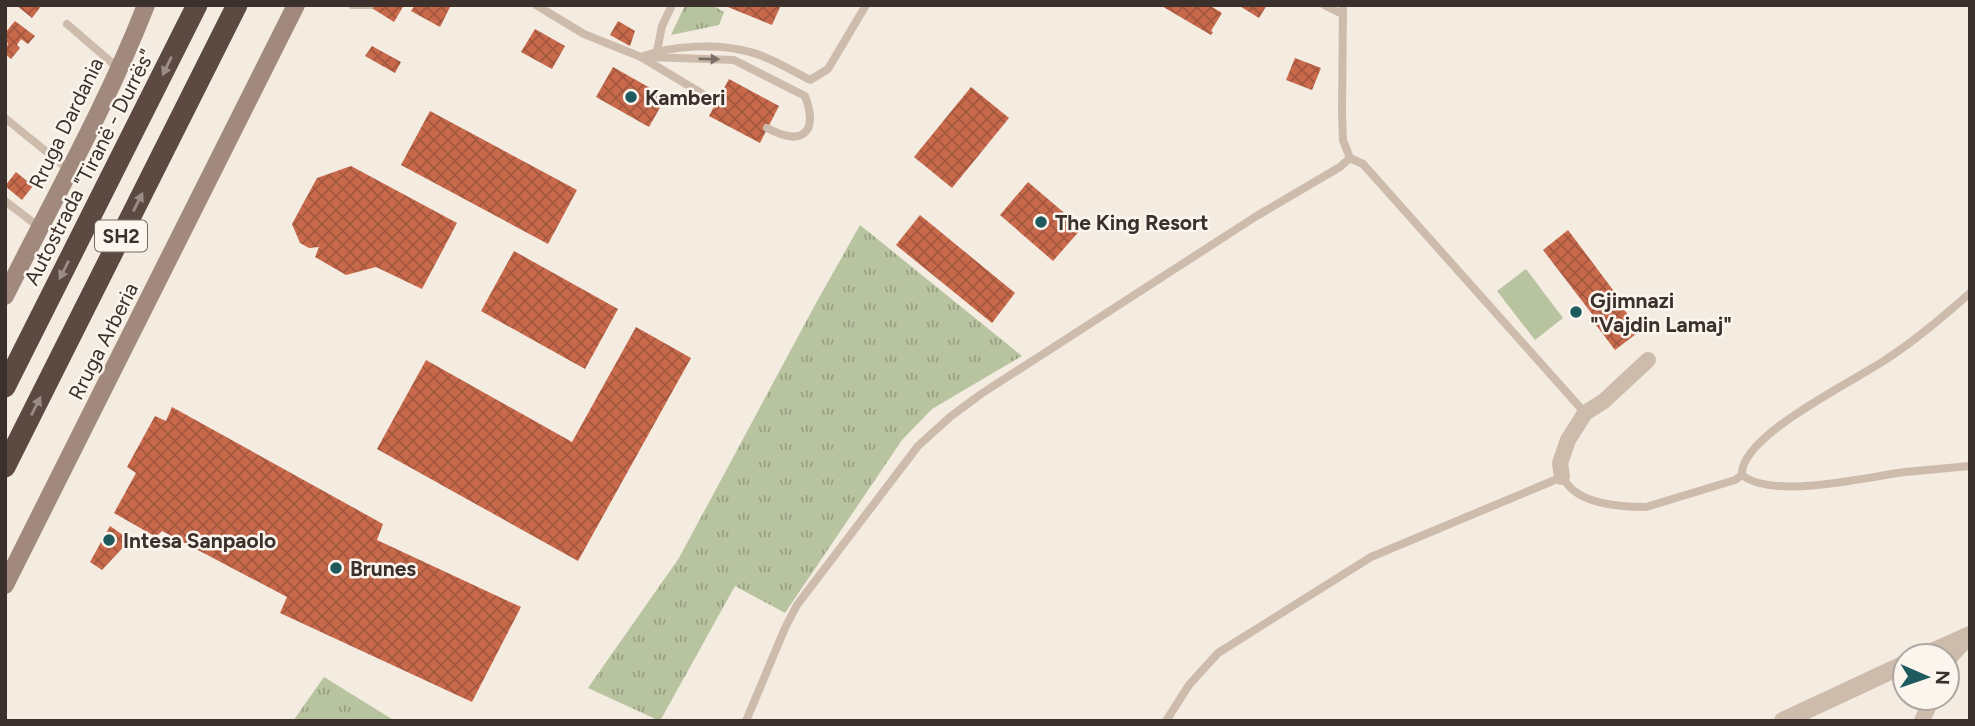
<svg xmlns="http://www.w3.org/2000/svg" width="1975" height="726" font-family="Figtree,sans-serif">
	<defs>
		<pattern id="grass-tufts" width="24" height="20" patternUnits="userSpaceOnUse" patternTransform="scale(1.75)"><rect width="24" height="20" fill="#b8c4a0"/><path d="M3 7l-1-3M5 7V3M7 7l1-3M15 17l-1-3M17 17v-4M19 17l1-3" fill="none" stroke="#97a083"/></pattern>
		<pattern id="building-cross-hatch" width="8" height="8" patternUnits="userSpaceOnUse" patternTransform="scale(1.75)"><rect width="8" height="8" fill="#c8694b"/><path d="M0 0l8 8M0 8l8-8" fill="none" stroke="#a4573f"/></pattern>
	</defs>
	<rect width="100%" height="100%" fill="#f4ebe1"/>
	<g fill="url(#grass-tufts)">
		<polygon points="685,5 712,5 724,12 719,25 671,35"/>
		<polygon points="860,225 1022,356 932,409 902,440 785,613 735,586 660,721 588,688 679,558 815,305"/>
		<polygon points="324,677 395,721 293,721"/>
	</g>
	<polygon fill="#b8c4a0" points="1526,269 1563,318 1535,340 1497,291"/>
	<g fill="url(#building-cross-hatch)">
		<polygon points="16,5 42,5 32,18"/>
		<polygon points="367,5 404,5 394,22"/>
		<polygon points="415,5 451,5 440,27 411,11"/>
		<polygon points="723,5 781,5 772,25"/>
		<polygon points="1160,5 1209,5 1222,13 1211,31 1213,32 1211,35"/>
		<polygon points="1238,5 1267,5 1259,18"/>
		<polygon points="15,21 35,36 28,44 21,39 17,45 20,48 11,59 5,54 8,43 5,41 5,33"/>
		<polygon points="618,21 635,31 630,46 610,35"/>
		<polygon points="535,29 565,46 552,69 521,52"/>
		<polygon points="372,46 401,62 395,73 365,56"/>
		<polygon points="1295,58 1321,68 1312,90 1286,80"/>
		<polygon points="613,67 666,97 649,127 596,97"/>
		<polygon points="729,79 779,106 760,143 709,116"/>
		<polygon points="971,87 1009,118 952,188 914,157"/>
		<polygon points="430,111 577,190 548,244 401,165"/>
		<polygon points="351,166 457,223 422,289 376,267 346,275 315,257 319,247 309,248 300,243 292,224 317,178"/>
		<polygon points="16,172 33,186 22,200 5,186"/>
		<polygon points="1028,182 1082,228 1053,261 1000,215"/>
		<polygon points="920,215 1015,293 992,323 896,245"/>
		<polygon points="1568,230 1625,306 1623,308 1640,331 1615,350 1596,325 1599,323 1543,250"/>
		<polygon points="514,251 618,309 585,369 481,311"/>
		<polygon points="636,327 691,358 578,561 377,449 426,360 572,442"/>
		<polygon points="172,407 383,524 377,540 521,607 472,702 280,613 287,597 162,531 156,537 114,513 136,473 127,467 155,416 166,421"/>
		<polygon points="110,526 130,540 102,570 90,562"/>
	</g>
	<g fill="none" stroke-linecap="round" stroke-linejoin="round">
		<g stroke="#cdbbac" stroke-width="8">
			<polyline points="352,5 370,5"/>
			<polyline points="536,5 584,34 641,57 716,102"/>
			<polyline points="1324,5 1342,14"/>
			<polyline points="1343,5 1342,113 1343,140 1350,158 1363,164 1585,413"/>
			<polyline points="67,24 118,68"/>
			<polyline points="657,51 662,26 672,5"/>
			<path d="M641,57C671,45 719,43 750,52C771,57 792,71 810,80L828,69L866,5"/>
			<path d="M648,57L734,60L805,96C819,133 802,147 767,128"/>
			<polyline points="5,118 69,170"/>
			<polyline points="5,201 39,227"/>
			<path d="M1742,475C1773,500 1866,477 1905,472C1927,470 1948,468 1970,466"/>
			<polyline points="746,721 785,628 797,605 918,446 950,417 981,394 1255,217 1340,167 1350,158"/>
			<path d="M1166,721L1189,685L1218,653L1371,557L1562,477C1565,481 1569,487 1573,490C1591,505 1624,507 1646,507L1735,480L1742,475C1739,436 1856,380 1885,360C1915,341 1943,317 1970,293"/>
		</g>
		<g stroke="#cdbbac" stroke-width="16">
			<polyline points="1562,477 1560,463 1568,440 1585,413 1604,401 1648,360"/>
			<polyline points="1947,665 1951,656 1969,637"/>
			<polyline points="1922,721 1932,698"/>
		</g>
		<g stroke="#cdbbac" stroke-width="18">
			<polyline points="1923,656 1970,635"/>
			<polyline points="1783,721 1905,664"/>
		</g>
		<g stroke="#a18a7d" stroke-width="18">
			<path d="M5,296C53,200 107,105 146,5"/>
			<polyline points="5,585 296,5"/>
		</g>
		<g stroke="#5c4a42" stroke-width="21">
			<polyline points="5,387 197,5"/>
			<polyline points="5,467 237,5"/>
		</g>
	</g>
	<defs><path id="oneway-solid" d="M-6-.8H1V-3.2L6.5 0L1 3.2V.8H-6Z" transform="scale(1.75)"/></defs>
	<use fill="#7d6f65" href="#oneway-solid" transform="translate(709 59) rotate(1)"/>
	<g fill="#9c8e87">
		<use href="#oneway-solid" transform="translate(167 66) rotate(116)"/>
		<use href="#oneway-solid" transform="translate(138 202) rotate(-63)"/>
		<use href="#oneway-solid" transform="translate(64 270) rotate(117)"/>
		<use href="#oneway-solid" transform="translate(36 406) rotate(-63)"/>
	</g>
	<g fill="#1f5a5e" stroke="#fbf5ee" stroke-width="2.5">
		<circle cx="631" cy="97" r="7"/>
		<circle cx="1041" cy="222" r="7"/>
		<circle cx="1576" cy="312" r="7"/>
		<circle cx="109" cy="540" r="7"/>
		<circle cx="336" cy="568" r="7"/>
	</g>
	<g text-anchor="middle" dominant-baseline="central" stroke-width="5" stroke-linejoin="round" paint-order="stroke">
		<rect fill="#fbf5ee" stroke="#756b66" stroke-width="2" x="95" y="220.5" width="52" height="31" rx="5"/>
		<g font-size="19" font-weight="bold" fill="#3b302b">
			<text x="121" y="236">SH2</text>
		</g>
		<g font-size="21" font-weight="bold" fill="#3b302b" stroke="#fbf5ee" text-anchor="start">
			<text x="645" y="97">Kamberi</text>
			<text x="1055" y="222">The King Resort</text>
			<text x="1590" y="300">Gjimnazi<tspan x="1590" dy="24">"Vajdin Lamaj"</tspan></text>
			<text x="123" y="540">Intesa Sanpaolo</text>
			<text x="350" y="568">Brunes</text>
		</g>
		<g font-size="21" fill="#3b302b" stroke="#fbf5ee">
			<text transform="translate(66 123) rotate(-64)">Rruga Dardania</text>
			<text transform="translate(89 167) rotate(-63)">Autostrada "Tiranë - Durrës"</text>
			<text transform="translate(103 341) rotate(-63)">Rruga Arberia</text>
		</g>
	</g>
	<rect width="1975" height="726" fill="none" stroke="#3b302b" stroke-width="14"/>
	<g transform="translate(1926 677) rotate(92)"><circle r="33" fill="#fbf5ee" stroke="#aea6a0" stroke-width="2"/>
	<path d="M0-5L12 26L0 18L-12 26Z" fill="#1f5a5e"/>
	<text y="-10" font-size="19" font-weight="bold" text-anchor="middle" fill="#3b302b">N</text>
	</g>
</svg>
